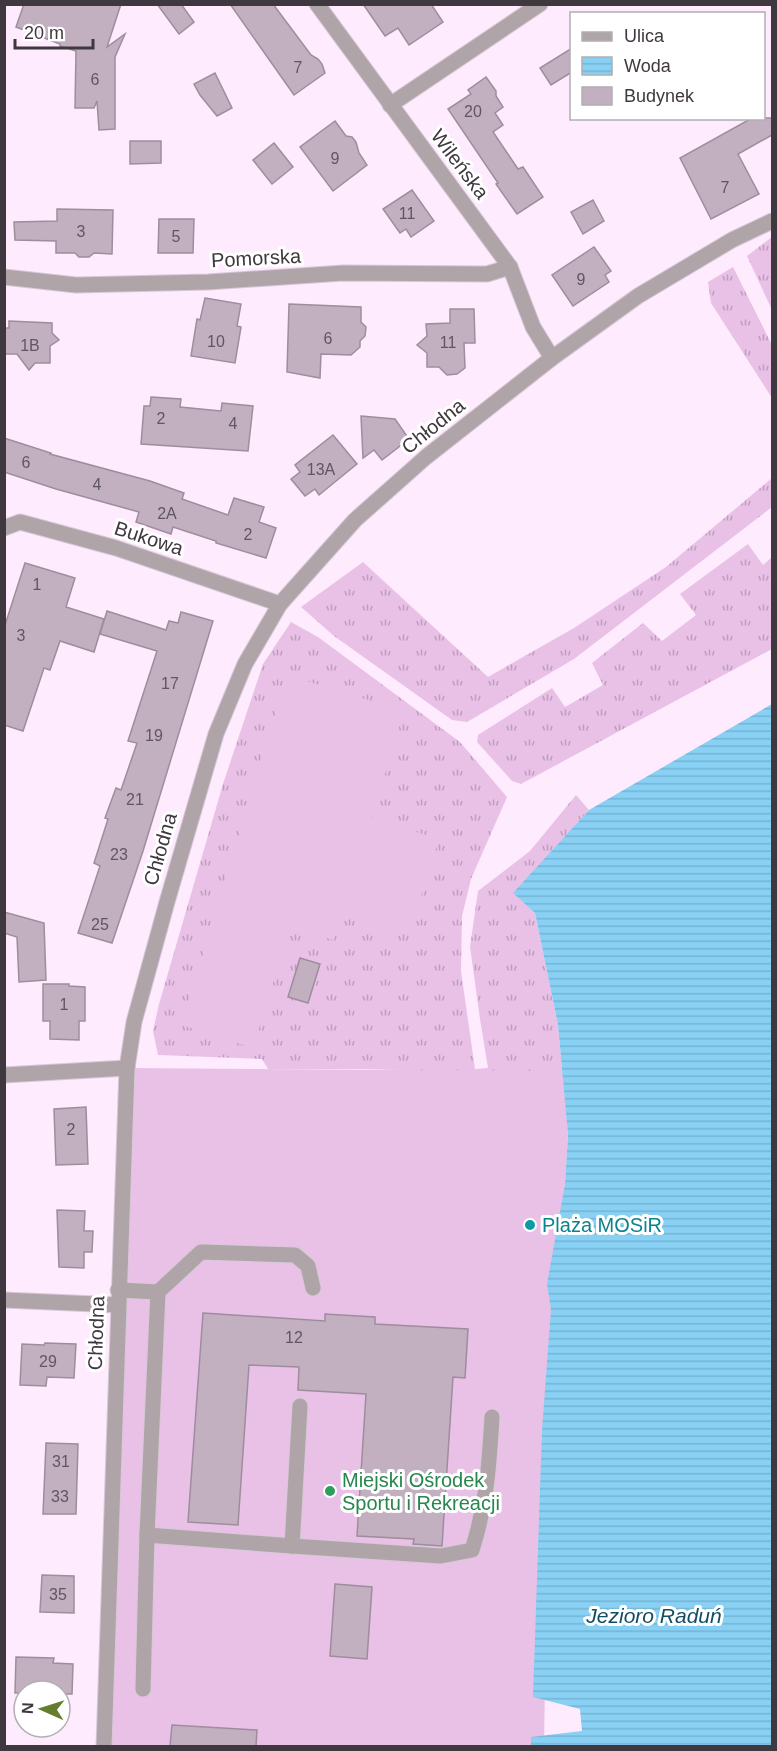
<svg xmlns="http://www.w3.org/2000/svg" width="777" height="1751" font-family="Arial,sans-serif">
	<defs>
		<pattern id="grass-tufts" width="24" height="20" patternUnits="userSpaceOnUse" patternTransform="scale(1.5)"><rect width="24" height="20" fill="#e9c1e7"/><path d="M3 7l-1-3M5 7V3M7 7l1-3M15 17l-1-3M17 17v-4M19 17l1-3" fill="none" stroke="#be9ebd"/></pattern>
		<pattern id="water-rules" width="6" height="5" patternUnits="userSpaceOnUse" patternTransform="scale(1.5)"><rect width="6" height="5" fill="#88d0f4"/><path d="M0 2.5h6" fill="none" stroke="#76b3d2"/></pattern>
	</defs>
	<rect width="100%" height="100%" fill="#feebfd"/>
	<g fill="url(#grass-tufts)">
		<polygon points="772,237 772,310 747,256"/>
		<polygon points="733,267 772,345 772,398 711,303 708,282"/>
		<polygon points="772,478 772,507 574,659 467,722 452,720 334,636 301,607 363,562 488,677 574,628 666,567"/>
		<polygon points="748,544 763,565 772,557 772,649 521,784 512,781 477,742 478,735 552,688 565,707 603,685 592,663 643,623 662,641 696,615 680,594"/>
		<polygon points="291,622 318,637 460,742 507,797 471,879 462,916 461,971 475,1069 488,1068 480,1019 470,947 478,891 530,851 576,795 589,810 514,893 535,913 558,1025 567,1122 325,1071 399,1069 268,1069 262,1059 158,1055 153,1031 159,1004 223,784 263,664"/>
	</g>
	<g fill="#e9c1e7">
		<polygon points="287,675 404,711 372,818 439,839 409,934 342,914 334,940 290,928 253,1048 182,1025"/>
		<polygon points="127,1068 562,1071 568,1135 565,1184 551,1309 544,1746 104,1746"/>
	</g>
	<polygon fill="url(#water-rules)" points="772,704 772,1746 531,1746 531,1737 582,1731 580,1709 533,1697 542,1430 551,1309 547,1284 565,1184 568,1135 558,1025 535,913 513,893 589,810"/>
	<g fill="#c2b0c1" stroke="#9e8d9d" stroke-width="1.5">
		<polygon points="24,4 121,4 107,47 125,34 115,57 115,129 99,130 97,101 94,108 75,108 76,51 60,46 60,44 16,27"/>
		<polygon points="157,4 181,4 194,22 179,34"/>
		<polygon points="230,4 273,4 311,55 318,59 322,64 325,73 294,95"/>
		<polygon points="363,4 431,4 443,22 409,45 398,28 385,36"/>
		<polygon points="572,48 572,72 551,85 540,68"/>
		<polygon points="215,73 232,108 217,116 200,95 194,84"/>
		<polygon points="486,77 496,91 496,96 503,107 495,113 503,125 493,132 518,169 523,167 543,197 517,214 496,184 498,183 448,109 471,94 468,90"/>
		<polygon points="752,118 772,118 772,135 738,154 759,194 711,219 680,158"/>
		<polygon points="335,121 346,136 352,137 356,142 359,153 367,165 333,191 300,147"/>
		<polygon points="130,141 161,141 161,163 130,164"/>
		<polygon points="274,143 293,167 272,184 253,160"/>
		<polygon points="412,190 434,221 411,237 406,229 400,233 383,209"/>
		<polygon points="593,200 604,221 583,234 571,212"/>
		<polygon points="57,209 113,210 112,254 94,253 89,257 79,257 75,253 56,253 56,241 15,240 14,222 57,221"/>
		<polygon points="159,219 194,219 193,253 158,253"/>
		<polygon points="594,247 611,271 605,275 609,282 573,306 552,275"/>
		<polygon points="205,298 241,304 237,326 241,327 235,363 191,356 197,319 200,320"/>
		<polygon points="289,304 361,307 361,322 366,327 365,336 360,341 360,347 351,355 321,354 320,378 287,372"/>
		<polygon points="450,309 474,309 475,343 464,343 465,368 457,374 447,375 439,367 427,367 427,353 417,345 427,336 426,324 450,323"/>
		<polygon points="9,321 52,323 52,333 59,340 50,346 50,363 35,363 29,370 17,354 4,354 4,328 9,328"/>
		<polygon points="151,397 181,399 180,407 221,411 222,403 253,406 248,451 141,444 144,406 150,406"/>
		<polygon points="361,416 395,419 409,439 382,460 374,450 363,458"/>
		<polygon points="333,435 357,464 319,495 315,489 305,496 291,479 300,472 295,465"/>
		<polygon points="4,438 51,453 50,454 150,481 184,493 182,499 228,515 234,498 264,507 259,522 276,528 266,558 216,543 216,541 173,527 171,534 136,522 139,512 56,489 4,472"/>
		<polygon points="25,563 75,578 66,607 104,619 94,652 60,641 50,670 44,668 23,731 4,725 4,628"/>
		<polygon points="107,611 166,630 169,621 178,623 181,612 213,621 143,851 112,943 78,933 100,866 94,863 108,819 105,818 116,788 121,790 137,743 128,741 157,651 100,634"/>
		<polygon points="4,912 44,923 46,980 19,982 17,937 4,933"/>
		<polygon points="300,958 320,964 308,1003 288,997"/>
		<polygon points="43,984 69,984 69,986 85,987 85,1021 79,1021 79,1040 50,1039 50,1021 43,1021"/>
		<polygon points="86,1107 88,1164 56,1165 54,1109"/>
		<polygon points="57,1210 85,1211 84,1231 93,1231 92,1252 84,1252 84,1268 59,1267"/>
		<polygon points="203,1313 325,1321 325,1314 375,1317 375,1324 468,1329 465,1378 453,1377 442,1546 413,1544 414,1539 357,1536 366,1394 298,1390 299,1367 249,1365 238,1525 188,1522"/>
		<polygon points="45,1343 76,1344 74,1378 47,1377 46,1386 20,1385 22,1344 44,1345"/>
		<polygon points="46,1443 78,1444 76,1514 43,1514"/>
		<polygon points="42,1575 74,1576 74,1613 40,1612"/>
		<polygon points="335,1584 372,1587 367,1659 330,1656"/>
		<polygon points="16,1657 54,1658 53,1663 73,1664 72,1694 60,1694 60,1691 24,1691 24,1693 15,1693"/>
		<polygon points="172,1725 257,1730 256,1746 170,1746"/>
	</g>
	<g fill="none" stroke-linecap="round" stroke-linejoin="round">
		<defs>
			<g id="minor">
				<polyline points="317,4 510,267 533,327 552,358"/>
				<polyline points="390,105 540,4"/>
				<polyline points="4,277 76,285 208,282 343,273 487,274 510,267"/>
				<polyline points="4,528 20,522 116,548 280,604"/>
				<polyline points="4,1075 127,1068"/>
				<polyline points="118,1290 158,1292 201,1252 295,1255 308,1266 313,1288"/>
				<polyline points="4,1300 118,1305"/>
				<polyline points="147,1535 292,1546 300,1406"/>
				<path d="M292,1546L441,1556L472,1550C487,1503 489,1465 492,1417"/>
				<polyline points="143,1689 147,1535 158,1292"/>
				<polyline points="104,1746 127,1068 134,1022 167,902 216,734 245,664 280,604 355,520 426,457 552,358 638,296 732,240 772,221"/>
			</g>
		</defs>
		<use href="#minor" stroke="#d8c7d7" stroke-width="17"/>
		<use href="#minor" stroke="#afa4a7" stroke-width="15"/>
	</g>
	<circle fill="#0f9aa8" stroke="#fff" stroke-width="2" cx="530" cy="1225" r="6"/>
	<circle fill="#2e9e5b" stroke="#fff" stroke-width="2" cx="330" cy="1491" r="6"/>
	<g text-anchor="middle" dominant-baseline="central" stroke-width="6" stroke-linejoin="round" paint-order="stroke">
		<g font-size="16" fill="#605660">
			<text x="298" y="67">7</text>
			<text x="95" y="79">6</text>
			<text x="473" y="111">20</text>
			<text x="335" y="158">9</text>
			<text x="725" y="187">7</text>
			<text x="407" y="213">11</text>
			<text x="81" y="231">3</text>
			<text x="176" y="236">5</text>
			<text x="581" y="279">9</text>
			<text x="328" y="338">6</text>
			<text x="216" y="341">10</text>
			<text x="448" y="342">11</text>
			<text x="30" y="345">1B</text>
			<text x="161" y="418">2</text>
			<text x="233" y="423">4</text>
			<text x="26" y="462">6</text>
			<text x="321" y="469">13A</text>
			<text x="97" y="484">4</text>
			<text x="167" y="513">2A</text>
			<text x="248" y="534">2</text>
			<text x="37" y="584">1</text>
			<text x="21" y="635">3</text>
			<text x="170" y="683">17</text>
			<text x="154" y="735">19</text>
			<text x="135" y="799">21</text>
			<text x="119" y="854">23</text>
			<text x="100" y="924">25</text>
			<text x="64" y="1004">1</text>
			<text x="71" y="1129">2</text>
			<text x="294" y="1337">12</text>
			<text x="48" y="1361">29</text>
			<text x="61" y="1461">31</text>
			<text x="60" y="1496">33</text>
			<text x="58" y="1594">35</text>
		</g>
		<g font-size="20" fill="#3f383f" stroke="#fff">
			<text transform="translate(460 164) rotate(53)">Wileńska</text>
			<text transform="translate(256 258) rotate(-3)">Pomorska</text>
			<text transform="translate(433 426) rotate(-39)">Chłodna</text>
			<text transform="translate(149 538) rotate(18)">Bukowa</text>
			<text transform="translate(160 849) rotate(-74)">Chłodna</text>
			<text transform="translate(96 1333) rotate(-88)">Chłodna</text>
		</g>
		<g font-size="20" fill="#0d838f" stroke="#fff" text-anchor="start">
			<text x="542" y="1225">Plaża MOSiR</text>
		</g>
		<g font-size="20" fill="#27864d" stroke="#fff" text-anchor="start">
			<text x="342" y="1480">Miejski Ośrodek<tspan x="342" dy="23">Sportu i Rekreacji</tspan></text>
		</g>
		<g font-size="21" font-style="italic" fill="#124d65" stroke="#fff">
			<text x="654" y="1615">Jezioro Raduń</text>
		</g>
	</g>
	<rect width="777" height="1751" fill="none" stroke="#3f383f" stroke-width="12"/>
	<rect x="570" y="12" width="195" height="108" fill="#ffffff" stroke="#b2afb2" stroke-width="1.5"/>
	<rect x="582" y="32" width="30" height="9" fill="#afa4a7" stroke="#b2afb2" stroke-width="1.5"/>
	<text x="624" y="42" font-size="18" fill="#3f383f">Ulica</text>
	<rect x="582" y="57" width="30" height="18" fill="url(#water-rules)" stroke="#b2afb2" stroke-width="1.5"/>
	<text x="624" y="72" font-size="18" fill="#3f383f">Woda</text>
	<rect x="582" y="87" width="30" height="18" fill="#c2b0c1" stroke="#b2afb2" stroke-width="1.5"/>
	<text x="624" y="102" font-size="18" fill="#3f383f">Budynek</text>
	<g transform="translate(42 1709) rotate(273)"><circle r="28" fill="#ffffff" stroke="#b2afb2" stroke-width="1.5"/>
	<path d="M0-4.5L10 22L0 15L-10 22Z" fill="#657d2f"/>
	<text y="-9" font-size="16" font-weight="bold" text-anchor="middle" fill="#3f383f">N</text>
	</g>
	<path d="M15 39v9h78v-9" fill="none" stroke="#3f383f" stroke-width="3"/>
	<text x="24" y="39" font-size="18" fill="#3f383f" stroke="#ffffff" stroke-width="4.5" paint-order="stroke">20 m</text>
</svg>
